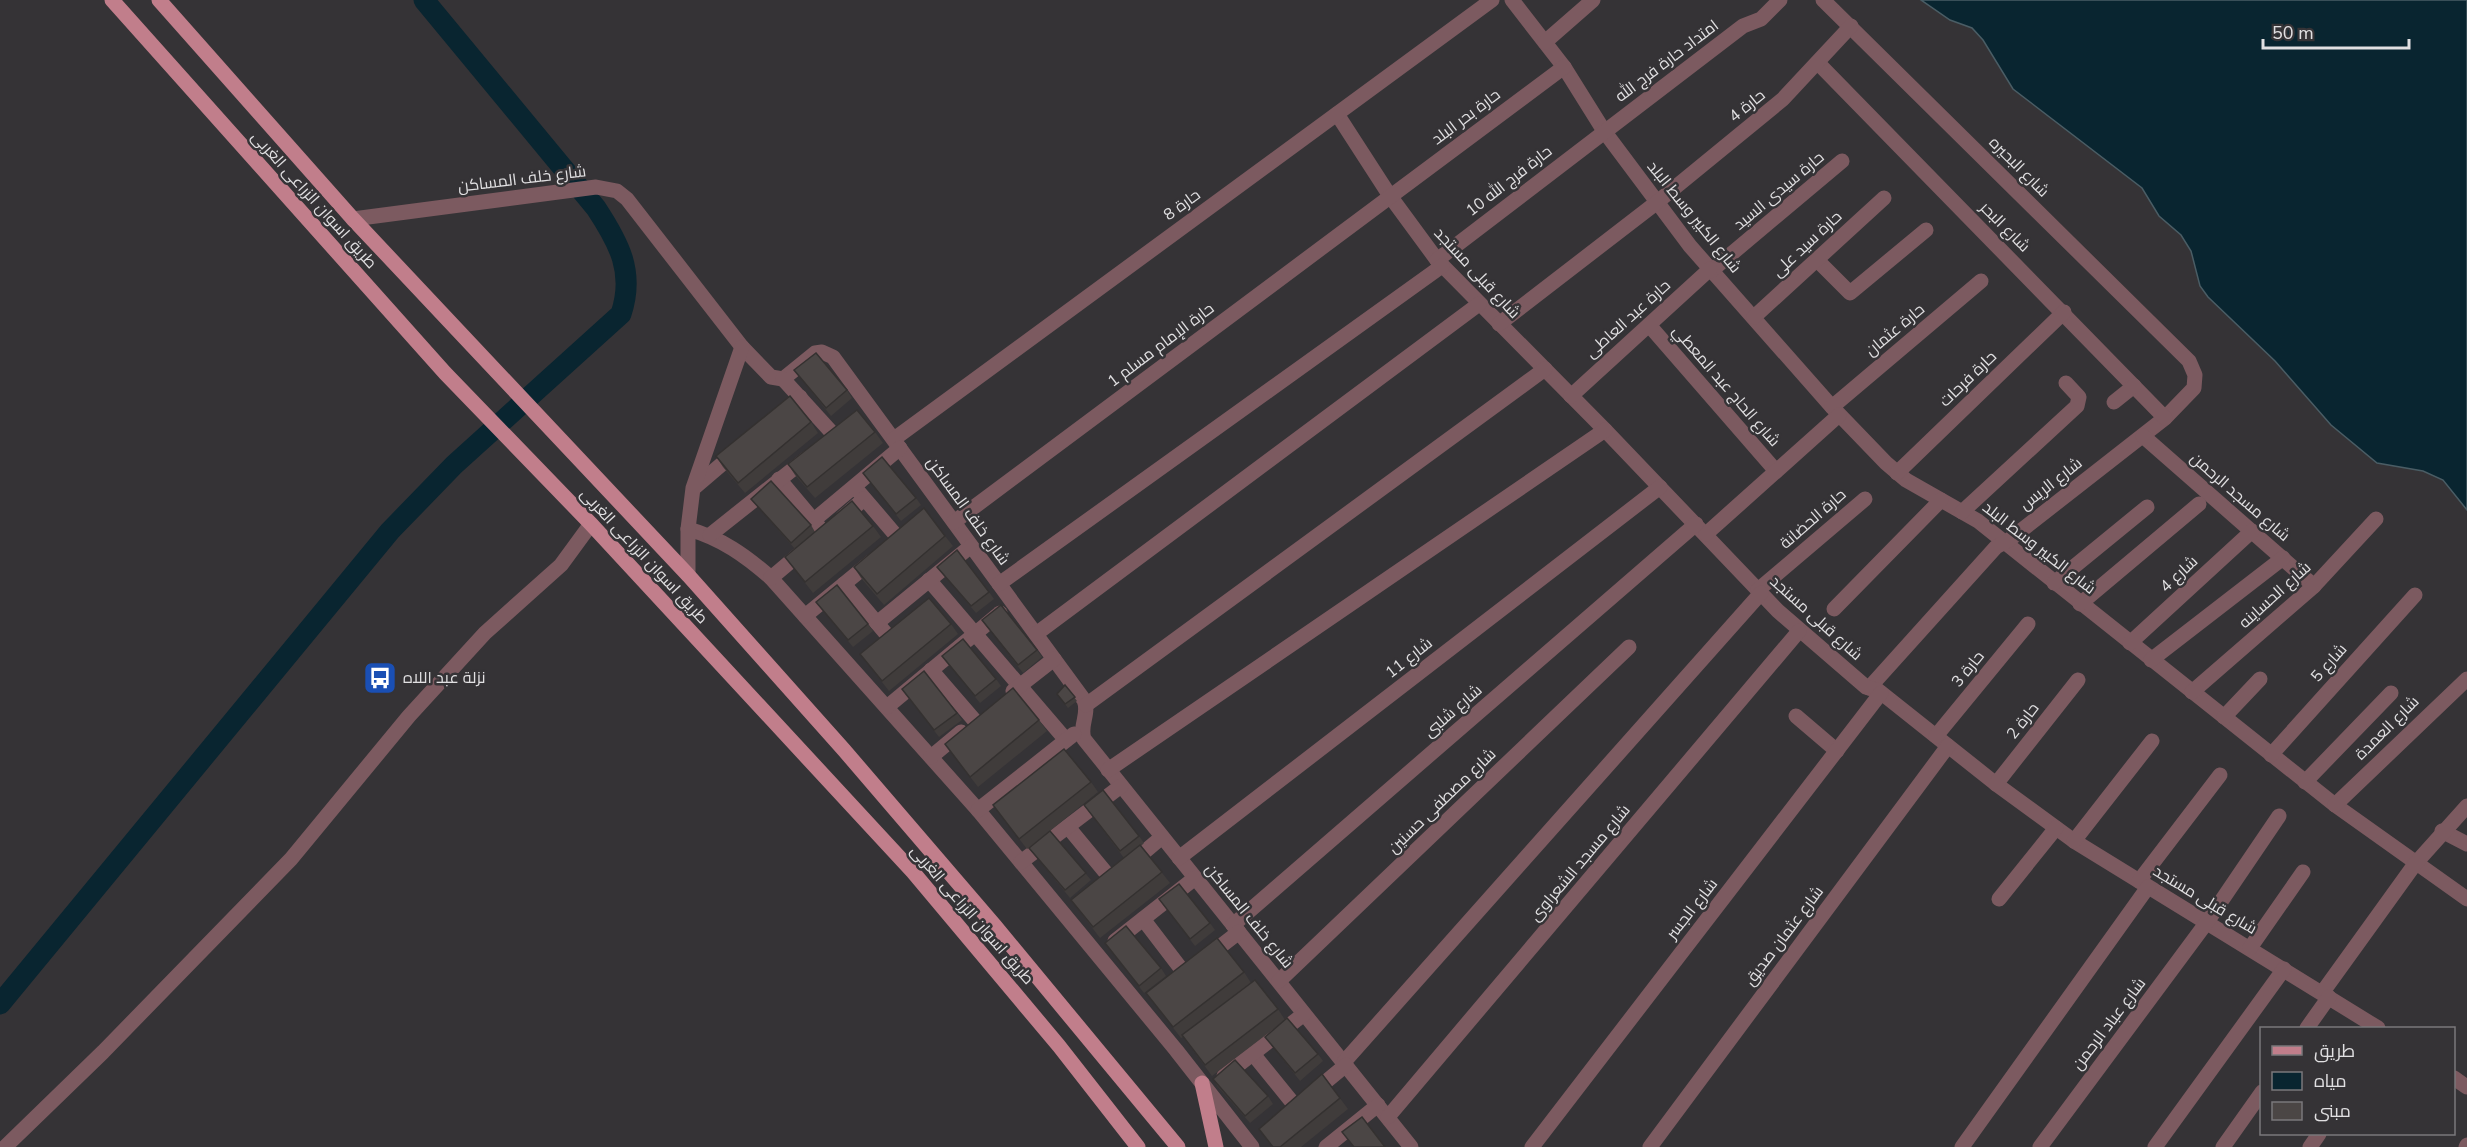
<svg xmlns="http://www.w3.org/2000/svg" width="2467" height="1147" font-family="'Nunito Sans',Cairo,sans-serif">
	<rect width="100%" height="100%" fill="#353336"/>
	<polygon fill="#092530" stroke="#4a5d65" stroke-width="1.5" points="1921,0 2467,0 2467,510 2443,480 2423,471 2377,463 2331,425 2275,361 2208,297 2200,286 2191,251 2181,235 2159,216 2142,188 2013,89 1983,40 1972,28 1950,20"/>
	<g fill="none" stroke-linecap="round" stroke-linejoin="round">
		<path stroke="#092530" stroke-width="21" d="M0,1004L390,531L454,465L621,314C635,272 619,243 596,208L424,0"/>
		<g stroke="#7c5a60" stroke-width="15">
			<polyline points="1512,0 1564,67 1604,131 1690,246 1832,407 1886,463 1906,480 1978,521 2335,805 2467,899"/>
			<polyline points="1823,0 2189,361 2195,375 2194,388 2165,418 2009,540 1996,547 1869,688"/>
			<polyline points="1545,42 1593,0"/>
			<polyline points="1818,63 2165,418"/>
			<polyline points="1337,114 1390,196 1437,260 1605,430 1778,611 1866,687 1879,691 1996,784 2074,841 2378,1028"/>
			<path d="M353,219L596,187L617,191L627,199L742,347L771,377L783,379L815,353L822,352L833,357L1084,700C1090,714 1079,725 1084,739L1411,1147"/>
			<polyline points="1437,260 1743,26 1761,19 1780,0"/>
			<polyline points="1817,260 1850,293 1926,230"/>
			<polyline points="1711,271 1842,161"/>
			<polyline points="1754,317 1884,198"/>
			<polyline points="1499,324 1656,203 1783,99 1851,26"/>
			<polyline points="1649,325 1776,471"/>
			<polyline points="783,379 834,435"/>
			<polyline points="1571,396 1710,269"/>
			<polyline points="2114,402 2134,386"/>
			<polyline points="1832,407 1981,281"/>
			<polyline points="779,415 800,397"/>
			<polyline points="2143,436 2314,586"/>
			<polyline points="894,439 1492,0"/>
			<polyline points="1897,473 2064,312"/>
			<polyline points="779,479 820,528"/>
			<polyline points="695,487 736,452"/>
			<polyline points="858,491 899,539"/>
			<polyline points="1962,512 2077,406 2079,397 2066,383"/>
			<polyline points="842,518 864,499"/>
			<polyline points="814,520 900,448"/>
			<polyline points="954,522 1564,67"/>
			<path d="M688,529C721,538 746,556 771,578L978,810L1176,1050L1252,1147"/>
			<polyline points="1706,534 1839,415"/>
			<polyline points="710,535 807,458"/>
			<polyline points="688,575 688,529 693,488 742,347"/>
			<polyline points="771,578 803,551"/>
			<polyline points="929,580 1066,740"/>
			<polyline points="2054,583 2147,507"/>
			<polyline points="844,584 888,636"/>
			<polyline points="999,584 1442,266"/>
			<polyline points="1758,590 1865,499"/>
			<polyline points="2080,604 2199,504"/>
			<polyline points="1834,609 1941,500"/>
			<polyline points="805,616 872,561"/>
			<polyline points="877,623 971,546"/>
			<polyline points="1036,634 1479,304"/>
			<polyline points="2130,643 2252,531"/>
			<polyline points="2151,660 2283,558"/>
			<polyline points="931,670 975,721"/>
			<polyline points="1013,691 1054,659"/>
			<polyline points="2192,692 2314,586 2376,519"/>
			<polyline points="1086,705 1545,369"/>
			<polyline points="887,707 1000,613"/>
			<polyline points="1796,716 1837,751"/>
			<polyline points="2224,717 2260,679"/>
			<polyline points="1936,736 2028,624"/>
			<polyline points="2271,755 2415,595"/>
			<polyline points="931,757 961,732"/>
			<polyline points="1108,770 1605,430"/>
			<polyline points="2305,782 2391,693"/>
			<polyline points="1996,784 2078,680"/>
			<polyline points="2335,805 2467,679"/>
			<polyline points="978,810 1074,734"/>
			<polyline points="1068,827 1111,879"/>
			<polyline points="2442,831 2467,844"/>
			<polyline points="2074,841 2152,741"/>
			<polyline points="1179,858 1660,487"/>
			<polyline points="1021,862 1121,786"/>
			<polyline points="1130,864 1162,837"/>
			<polyline points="2139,881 2220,775"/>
			<polyline points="1999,899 2056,828"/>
			<polyline points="1143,919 1185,974"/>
			<polyline points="1233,925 1696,524"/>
			<polyline points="1115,941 1195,878"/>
			<polyline points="2250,948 2303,872"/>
			<polyline points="1208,956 1239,932"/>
			<polyline points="1279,981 1629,647"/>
			<polyline points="2322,993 2415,864 2467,806"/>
			<polyline points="2307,1028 2329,997"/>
			<polyline points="1253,1054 1296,1107"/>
			<polyline points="1344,1062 1761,593"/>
			<polyline points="1224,1076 1304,1014"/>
			<polyline points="2454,1078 2467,1087"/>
			<polyline points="1311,1094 1346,1065"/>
			<polyline points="1388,1117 1799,631"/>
			<polyline points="5,1147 103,1052 291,859 409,716 485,633 561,565 591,524"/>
			<polyline points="1326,1147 1378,1105"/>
			<polyline points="1532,1147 1881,693"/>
			<polyline points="1650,1147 1948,746"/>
			<polyline points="1962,1147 2148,887"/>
			<polyline points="2040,1147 2207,922 2279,816"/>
			<polyline points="2155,1147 2284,969"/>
			<polyline points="2223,1147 2262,1092"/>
			<polyline points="2310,1147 2319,1134"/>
			<polyline points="2466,1147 2467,1145"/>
		</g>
		<g stroke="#c17e8b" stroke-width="15">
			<polyline points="112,0 445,373 591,524 913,872 1059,1046 1138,1147"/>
			<polyline points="159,0 353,219 688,575 844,750 995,926 1178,1147"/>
			<polyline points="1202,1083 1216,1147"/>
		</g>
	</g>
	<g fill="#403c3b">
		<polygon points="794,370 847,390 852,398 831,416"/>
		<polygon points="811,422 818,433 745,493 723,467 716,456"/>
		<polygon points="875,432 883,443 815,498 795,475 788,464"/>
		<polygon points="863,473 916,498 921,505 901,521"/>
		<polygon points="751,499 811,525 815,532 873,526 881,537 813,593 785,557 795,549 757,506"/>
		<polygon points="945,536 953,546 884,605 861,578 854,567"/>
		<polygon points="937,567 989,592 994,599 976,613"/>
		<polygon points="816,602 868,624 873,631 853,647"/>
		<polygon points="982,620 1037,650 1042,657 1023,673"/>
		<polygon points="951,624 958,634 889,691 860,654"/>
		<polygon points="942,656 996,679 1001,686 980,703"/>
		<polygon points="1065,685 1077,701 1068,708 1057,694"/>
		<polygon points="902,689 957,713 962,720 939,737"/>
		<polygon points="1039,720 1047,731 978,787 945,744"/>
		<polygon points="1091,782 1098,792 1050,831 1091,880 1070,898 1029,848 1049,832 1027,849 993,805"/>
		<polygon points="1084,805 1139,836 1144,843 1141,846 1170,883 1100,938 1071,900 1124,858"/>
		<polygon points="1159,899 1210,923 1215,930 1195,946"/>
		<polygon points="1105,943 1161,968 1166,976 1144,993"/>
		<polygon points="1244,972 1251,983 1278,1009 1285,1020 1318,1054 1323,1061 1300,1081 1265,1037 1279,1025 1212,1076 1183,1037 1181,1038 1146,993"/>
		<polygon points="1322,1074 1348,1109 1301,1147 1272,1147 1259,1129"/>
		<polygon points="1213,1079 1268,1096 1273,1104 1250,1123 1218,1087"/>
	</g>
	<g fill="#4b4645" stroke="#343130" stroke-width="1.5">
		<polygon points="816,353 847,390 826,408 794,370"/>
		<polygon points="790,396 811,422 738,483 716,456"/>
		<polygon points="857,410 875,432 807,487 788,464"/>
		<polygon points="882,457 916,498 896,514 863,473"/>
		<polygon points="771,481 811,525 791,543 751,499"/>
		<polygon points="852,501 873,526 805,582 785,557"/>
		<polygon points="924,508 945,536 877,594 854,567"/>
		<polygon points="957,550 989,592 971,606 937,567"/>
		<polygon points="837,585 868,624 848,640 816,602"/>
		<polygon points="929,598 951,624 882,681 860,654"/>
		<polygon points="1001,605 1037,650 1018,665 982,620"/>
		<polygon points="963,639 996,679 975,696 942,656"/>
		<polygon points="924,671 957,713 934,730 902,689"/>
		<polygon points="1065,685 1075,697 1065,704 1057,694"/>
		<polygon points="1013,688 1039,720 970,777 945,744"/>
		<polygon points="1064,749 1091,782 1019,839 993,805"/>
		<polygon points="1103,790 1139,836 1120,851 1084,805"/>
		<polygon points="1050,831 1086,873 1065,890 1029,848"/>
		<polygon points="1140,845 1162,872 1093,927 1071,900"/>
		<polygon points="1179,884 1210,923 1190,939 1159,899"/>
		<polygon points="1126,926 1161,968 1139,986 1105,943"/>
		<polygon points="1217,938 1244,972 1173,1027 1146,993"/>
		<polygon points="1255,980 1278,1009 1205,1065 1182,1035"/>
		<polygon points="1287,1018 1318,1054 1295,1073 1265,1037"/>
		<polygon points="1235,1060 1268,1096 1245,1116 1213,1079"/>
		<polygon points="1322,1074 1340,1098 1280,1147 1273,1147 1259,1129"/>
		<polygon points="1362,1117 1385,1147 1354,1147 1342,1132"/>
	</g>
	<defs>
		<symbol id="bus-square" viewBox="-11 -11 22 22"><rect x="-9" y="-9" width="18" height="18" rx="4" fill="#1a4fb4" stroke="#353336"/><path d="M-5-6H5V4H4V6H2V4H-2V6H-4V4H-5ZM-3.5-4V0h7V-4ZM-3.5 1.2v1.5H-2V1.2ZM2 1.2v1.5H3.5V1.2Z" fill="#fff"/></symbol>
	</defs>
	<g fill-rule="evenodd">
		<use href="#bus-square" x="361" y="659" width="38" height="38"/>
	</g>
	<g text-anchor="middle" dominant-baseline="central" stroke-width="5" stroke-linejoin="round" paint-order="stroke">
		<g font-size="16" fill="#e1e0e2" stroke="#353336">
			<text transform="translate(1667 61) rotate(-37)">امتداد حارة فرج الله</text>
			<text transform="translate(1747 106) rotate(-39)">حارة 4</text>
			<text transform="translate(1466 117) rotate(-37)">حارة بحر البلد</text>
			<text transform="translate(2019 167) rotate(45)">شارع البحيره</text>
			<text transform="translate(522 179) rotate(-7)">شارع خلف المساكن</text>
			<text transform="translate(1509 181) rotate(-38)">حارة فرج الله 10</text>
			<text transform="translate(1779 191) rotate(-40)">حارة سيدى السيد</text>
			<text transform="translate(314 200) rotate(48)">طريق اسوان الزراعى الغربى</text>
			<text transform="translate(1182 205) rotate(-36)">حارة 8</text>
			<text transform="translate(1694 217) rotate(51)">شارع الكبير وسط البلد</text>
			<text transform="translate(2005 227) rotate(45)">شارع البحر</text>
			<text transform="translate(1807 244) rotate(-43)">حارة سيد على</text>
			<text transform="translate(1477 273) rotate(47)">شارع قبلى مستجد</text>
			<text transform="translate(1628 319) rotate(-42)">حارة عبد العاطى</text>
			<text transform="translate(1895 330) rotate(-40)">حارة عثمان</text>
			<text transform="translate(1161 345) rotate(-37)">حارة الإمام مسلم 1</text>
			<text transform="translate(1968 379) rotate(-44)">حارة فرحات</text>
			<text transform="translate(1726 386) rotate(49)">شارع الحاج عبد المعطي</text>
			<text transform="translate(2051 484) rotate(-38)">شارع الريس</text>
			<text transform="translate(2240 497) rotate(41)">شارع مسجد الرحمن</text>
			<text transform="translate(968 511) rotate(54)">شارع خلف المساكن</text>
			<text transform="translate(1813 519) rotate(-41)">حارة الحضانة</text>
			<text transform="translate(2039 548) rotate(38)">شارع الكبير وسط البلد</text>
			<text transform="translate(644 556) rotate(47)">طريق اسوان الزراعى الغربى</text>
			<text transform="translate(2179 574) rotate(-43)">شارع 4</text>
			<text transform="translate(2275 595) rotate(-42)">شارع الحساينه</text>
			<text transform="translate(1816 618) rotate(42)">شارع قبلى مستجد</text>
			<text transform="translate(1409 658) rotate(-38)">شارع 11</text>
			<text transform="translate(2329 663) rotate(-48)">شارع 5</text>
			<text transform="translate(1968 669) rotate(-51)">حارة 3</text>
			<text transform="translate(1453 711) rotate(-41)">شارع شلبى</text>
			<text transform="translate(2023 721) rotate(-52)">حارة 2</text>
			<text transform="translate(2387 728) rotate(-45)">شارع العمدة</text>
			<text transform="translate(1442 801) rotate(-44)">شارع مصطفى حسنين</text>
			<text transform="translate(1580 863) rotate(-50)">شارع مسجد الشعراوى</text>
			<text transform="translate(2205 900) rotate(31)">شارع قبلى مستجد</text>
			<text transform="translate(1692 909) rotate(-52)">شارع الجسر</text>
			<text transform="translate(972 915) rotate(49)">طريق اسوان الزراعى الغربى</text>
			<text transform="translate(1249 916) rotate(51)">شارع خلف المساكن</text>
			<text transform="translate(1784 936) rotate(-53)">شارع عثمان صديق</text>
			<text transform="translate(2109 1024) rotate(-53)">شارع عباد الرحمن</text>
		</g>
		<g font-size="16" fill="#e1e0e2" stroke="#353336" text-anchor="start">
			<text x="403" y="678">نزلة عبد اللاه</text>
		</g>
	</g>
	<rect x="2260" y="1027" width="195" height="108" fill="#353336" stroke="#7a787b" stroke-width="1.5"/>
	<rect x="2272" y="1046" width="30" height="9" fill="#c17e8b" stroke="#7a787b" stroke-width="1.5"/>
	<text x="2314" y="1057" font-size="18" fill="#e1e0e2">طريق</text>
	<rect x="2272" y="1072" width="30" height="18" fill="#092530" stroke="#7a787b" stroke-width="1.5"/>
	<text x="2314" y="1087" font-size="18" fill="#e1e0e2">مياه</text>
	<rect x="2272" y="1102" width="30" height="18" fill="#4b4645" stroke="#7a787b" stroke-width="1.5"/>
	<text x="2314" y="1117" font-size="18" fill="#e1e0e2">مبنى</text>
	<path d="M2263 39v9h146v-9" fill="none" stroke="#e1e0e2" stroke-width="3"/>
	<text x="2272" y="39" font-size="18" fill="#e1e0e2" stroke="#353336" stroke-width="4.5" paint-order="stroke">50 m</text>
</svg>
